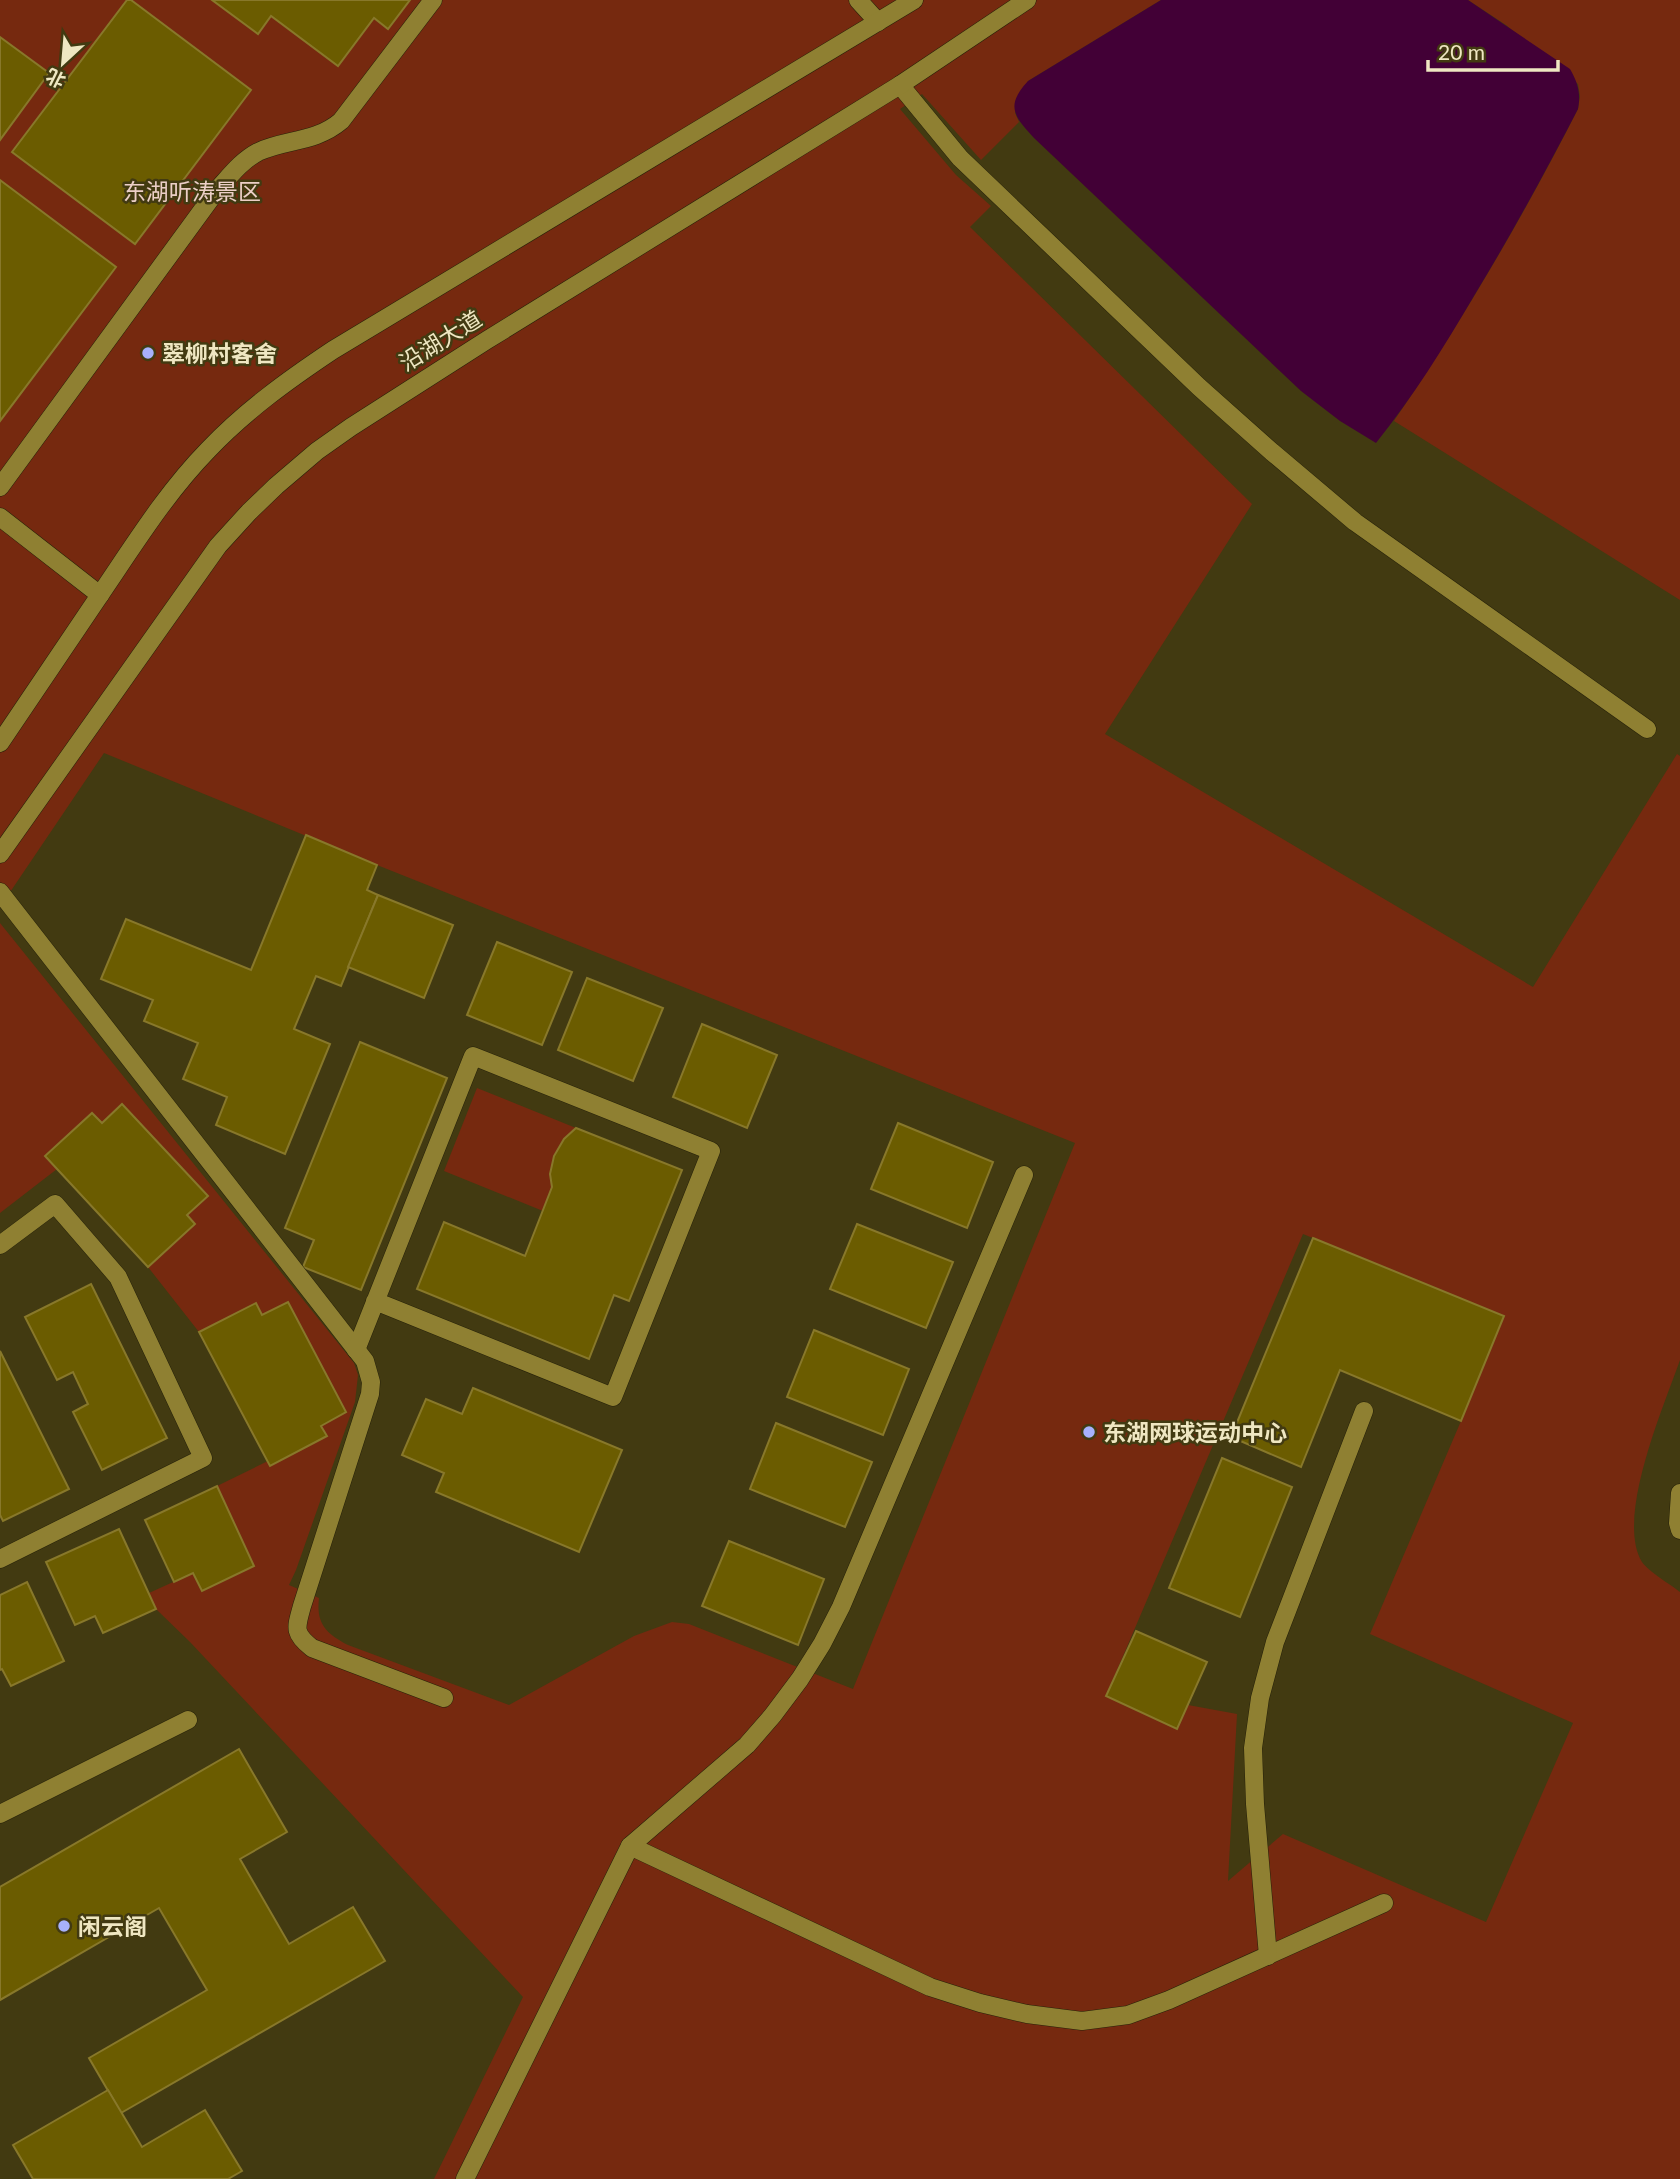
<svg xmlns="http://www.w3.org/2000/svg" width="1680" height="2179" font-family="Lato,'Noto Sans SC',sans-serif">
	<rect width="100%" height="100%" fill="#423a11"/>
	<g fill="#76290f" fill-rule="evenodd">
		<path d="M0,0H1161L1028,81L1015,113L1019,122L981,160L922,94L900,109L956,175L991,206L970,227L1252,504L1105,734L1533,987L1677,754L1680,756V1360C1664,1406 1615,1518 1642,1562C1649,1572 1670,1584 1680,1592V2179H434L523,1997L190,1642L156,1609L149,1593L193,1573L202,1591L254,1566L217,1486L268,1461L271,1465L326,1437L321,1426L346,1412L288,1302L262,1315L256,1303L199,1332L148,1267L187,1215L208,1195L122,1104L102,1123L92,1113L45,1156L57,1169L0,1213V923L354,1363L358,1375L355,1402L296,1570L289,1585L319,1598C316,1624 326,1633 348,1645L509,1705L634,1636L672,1622L689,1624L853,1689L1075,1143L377,865L104,753L0,907ZM1303,1234L1503,1316L1461,1421L1370,1634L1573,1723L1486,1922L1283,1834L1228,1881L1237,1714L1188,1705L1177,1728L1106,1696Z"/>
		<path d="M1468,0H1680V600L1394,421C1462,321 1523,217 1578,109L1580,96L1578,84L1506,25Z"/>
		<polygon points="477,1088 576,1128 564,1139 554,1156 550,1174 552,1187 543,1211 444,1171"/>
	</g>
	<path fill="#420036" d="M1161,0H1468L1570,69C1578,83 1581,93 1578,109C1545,173 1511,235 1474,296C1444,347 1413,397 1376,443L1340,421L1301,391L1034,138C1014,116 1005,106 1028,81Z"/>
	<g fill="#6b5c00" stroke="#88782a" stroke-width="2">
		<polygon points="127,0 131,0 251,90 135,244 12,152"/>
		<polygon points="212,0 410,0 388,29 374,18 338,66 271,16 258,34"/>
		<polygon points="0,37 49,73 0,140"/>
		<polygon points="0,180 116,267 0,421"/>
		<polygon points="306,835 377,865 367,890 378,895 341,986 316,976 294,1029 330,1044 285,1154 216,1125 227,1097 183,1079 198,1043 144,1021 153,1000 101,979 126,919 251,970"/>
		<polygon points="378,895 453,925 424,998 348,967"/>
		<polygon points="497,942 572,972 542,1045 467,1015"/>
		<polygon points="587,978 663,1008 633,1081 558,1050"/>
		<polygon points="702,1024 777,1055 747,1128 673,1097"/>
		<polygon points="360,1042 447,1078 361,1290 303,1267 314,1240 285,1228"/>
		<polygon points="122,1104 208,1196 187,1215 195,1224 148,1267 45,1156 92,1113 102,1123"/>
		<polygon points="898,1123 993,1162 967,1228 871,1189"/>
		<polygon points="576,1128 682,1170 629,1301 614,1295 589,1359 417,1289 444,1222 525,1256 552,1187 550,1174 554,1156 564,1139"/>
		<polygon points="857,1224 953,1262 926,1328 830,1289"/>
		<polygon points="1313,1238 1504,1316 1461,1421 1340,1370 1301,1467 1231,1437"/>
		<polygon points="91,1284 167,1438 102,1470 73,1412 88,1404 73,1372 57,1380 25,1317"/>
		<polygon points="288,1302 346,1412 321,1426 327,1436 270,1466 199,1332 256,1303 262,1315"/>
		<polygon points="814,1330 909,1369 883,1435 787,1397"/>
		<polygon points="0,1351 69,1489 3,1521 0,1515"/>
		<polygon points="473,1388 622,1450 579,1552 436,1492 444,1473 402,1455 426,1399 462,1414"/>
		<polygon points="776,1423 872,1462 845,1527 750,1489"/>
		<polygon points="1222,1458 1292,1487 1240,1617 1169,1588"/>
		<polygon points="217,1486 254,1566 202,1591 193,1573 174,1582 145,1520"/>
		<polygon points="119,1529 156,1609 103,1633 95,1616 75,1625 46,1562"/>
		<polygon points="729,1541 824,1579 798,1645 702,1606"/>
		<polygon points="27,1582 64,1661 11,1686 2,1669 0,1670 0,1595"/>
		<polygon points="1136,1631 1207,1662 1177,1729 1106,1696"/>
		<polygon points="239,1749 287,1832 240,1859 289,1944 353,1907 385,1961 121,2113 89,2058 207,1990 159,1908 0,2000 0,1887"/>
		<polygon points="108,2090 142,2147 205,2110 242,2171 228,2179 33,2179 13,2145"/>
	</g>
	<g fill="none" stroke-linecap="round" stroke-linejoin="round">
		<defs>
			<g id="minor">
				<polyline points="858,0 878,22"/>
				<polyline points="900,85 960,158 1199,387 1272,452 1355,522 1647,729"/>
				<path d="M0,487L217,190C230,176 241,161 258,152C285,139 315,143 341,121L433,0"/>
				<polyline points="0,517 100,595"/>
				<path d="M0,743C36,689 72,636 108,583C139,537 169,490 208,450C245,411 288,380 333,350L914,0"/>
				<polyline points="0,854 218,546 249,512 276,486 317,451 351,427 487,340 900,85 1027,0"/>
				<path d="M0,892L365,1361L371,1382L370,1394L302,1606C296,1628 293,1633 312,1648L444,1698"/>
				<polyline points="0,1245 55,1204 118,1277 203,1458 0,1559"/>
				<polyline points="356,1350 473,1056 711,1151 613,1397 375,1301"/>
				<polyline points="1680,1493 1678,1523 1680,1530"/>
				<polyline points="0,1814 188,1720"/>
				<polyline points="630,1846 930,1987 980,2003 1027,2014 1082,2021 1128,2015 1169,2000 1384,1903"/>
				<polyline points="1268,1956 1255,1804 1253,1748 1260,1698 1275,1642 1364,1411"/>
				<polyline points="465,2179 630,1846 747,1745 773,1715 800,1679 822,1644 841,1607 1024,1175"/>
			</g>
		</defs>
		<use href="#minor" stroke="#262109" stroke-width="19"/>
		<use href="#minor" stroke="#8f8032" stroke-width="18"/>
	</g>
	<g fill="#a7b1fc" stroke="#423a11" stroke-width="2.5">
		<circle cx="148" cy="353" r="7"/>
		<circle cx="1089" cy="1432" r="7"/>
		<circle cx="64" cy="1926" r="7"/>
	</g>
	<g text-anchor="middle" dominant-baseline="central" stroke-width="5" stroke-linejoin="round" paint-order="stroke">
		<g font-size="23" fill="#eccfc7" stroke="#423a11">
			<text x="192" y="191">东湖听涛景区</text>
		</g>
		<g font-size="23" fill="#efe7c2" stroke="#423a11">
			<text transform="translate(440 340) rotate(-32)">沿湖大道</text>
		</g>
		<g font-size="23" font-weight="bold" fill="#efe7c2" stroke="#423a11" text-anchor="start">
			<text x="162" y="353">翠柳村客舍</text>
			<text x="1103" y="1432">东湖网球运动中心</text>
			<text x="78" y="1926">闲云阁</text>
		</g>
	</g>
	<g transform="translate(63 63) rotate(206)" stroke="#423a11" stroke-width="5" paint-order="stroke">
	<path d="M0-5L12 26L0 18L-12 26Z" fill="#efe7c2"/>
	<text y="-10" font-size="19" font-weight="bold" text-anchor="middle" fill="#efe7c2">北</text>
	</g>
	<path d="M1428 60v10h130v-10" fill="none" stroke="#efe7c2" stroke-width="3.5"/>
	<text x="1438" y="60" font-size="21" fill="#efe7c2" stroke="#423a11" stroke-width="5" paint-order="stroke">20 m</text>
</svg>
